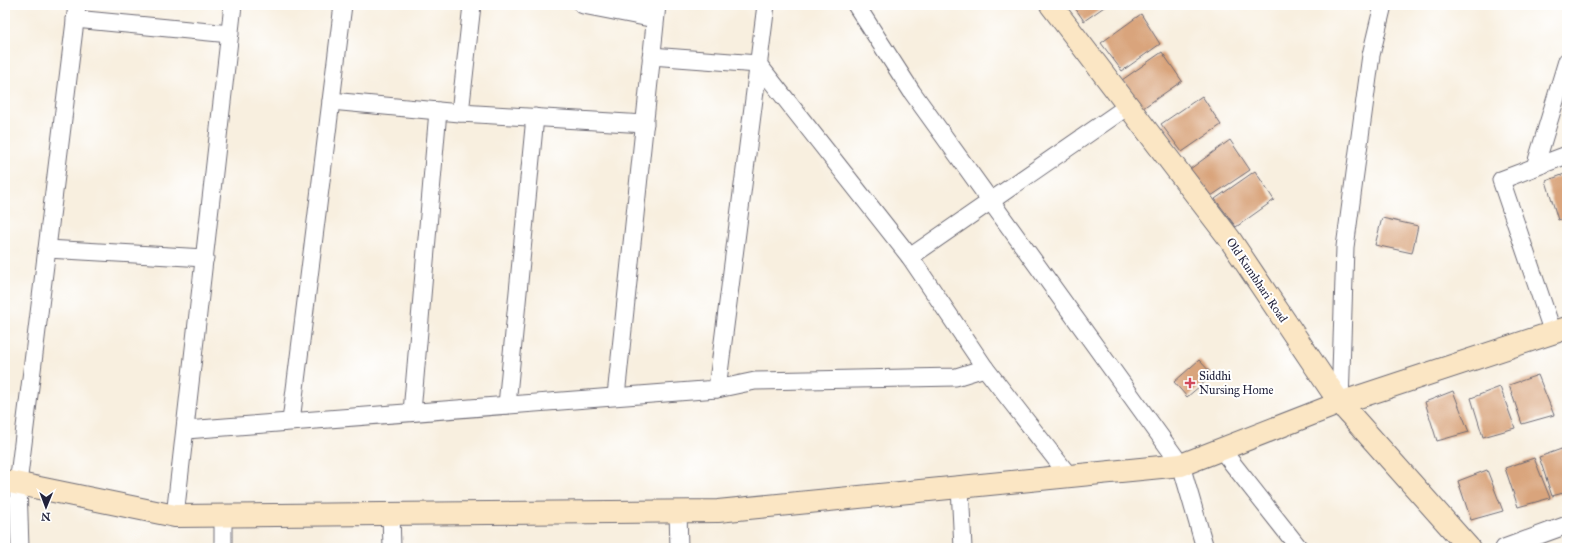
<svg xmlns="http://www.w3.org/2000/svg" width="1572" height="553" font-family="'IM FELL Great Primer',serif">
	<rect width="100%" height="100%" fill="#fff"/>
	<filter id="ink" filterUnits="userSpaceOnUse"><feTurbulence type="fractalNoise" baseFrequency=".025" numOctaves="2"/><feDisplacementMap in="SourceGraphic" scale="8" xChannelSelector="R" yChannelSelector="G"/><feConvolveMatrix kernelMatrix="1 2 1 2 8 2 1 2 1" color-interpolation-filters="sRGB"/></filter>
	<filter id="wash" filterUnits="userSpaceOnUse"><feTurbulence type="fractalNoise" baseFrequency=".012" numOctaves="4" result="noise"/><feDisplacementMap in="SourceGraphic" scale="16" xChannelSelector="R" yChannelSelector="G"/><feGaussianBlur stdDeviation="0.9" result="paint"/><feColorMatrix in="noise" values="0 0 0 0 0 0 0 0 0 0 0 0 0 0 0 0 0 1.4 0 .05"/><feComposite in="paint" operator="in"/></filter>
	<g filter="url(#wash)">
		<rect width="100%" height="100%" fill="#f8efdf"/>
		<g id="blocks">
			<g fill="#d9a47c">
				<polygon points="1073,5 1107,5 1084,21"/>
				<polygon points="1141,14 1160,44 1122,71 1101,43"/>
				<polygon points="1162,52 1182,81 1143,108 1122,80"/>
				<polygon points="1202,96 1221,125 1182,152 1161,124"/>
				<polygon points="1230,140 1250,170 1211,196 1190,169"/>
				<polygon points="1255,171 1274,200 1236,227 1215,199"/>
				<polygon points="1567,173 1567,217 1558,220 1546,181"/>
				<polygon points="1382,218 1418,226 1412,253 1375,245"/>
				<polygon points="1199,360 1213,375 1187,397 1174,382"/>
				<polygon points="1538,375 1554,415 1522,424 1509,385"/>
				<polygon points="1500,387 1515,428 1483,437 1471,398"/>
				<polygon points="1453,391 1469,432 1437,441 1425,402"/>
				<polygon points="1567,447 1567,492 1552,496 1539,457"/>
				<polygon points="1534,458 1550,498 1518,507 1505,468"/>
				<polygon points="1487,470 1503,511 1471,520 1458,481"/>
			</g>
		</g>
	</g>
	<g filter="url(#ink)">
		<use href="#blocks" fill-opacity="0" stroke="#6d6a74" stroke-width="1"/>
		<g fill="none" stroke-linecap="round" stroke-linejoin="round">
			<defs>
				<g id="street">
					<polyline points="583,5 655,19"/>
					<polyline points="856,5 912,92 1181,465 1205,548"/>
					<polyline points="75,19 230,34"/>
					<polyline points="651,56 758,64 910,257 985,368 1069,476"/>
					<polyline points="331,101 460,113 645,124"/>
					<polyline points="460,113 472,5"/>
					<polyline points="1535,167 1567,61"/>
					<polyline points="47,249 205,258"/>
					<polyline points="910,257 1128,106"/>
					<polyline points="1553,333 1501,180 1567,155"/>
					<polyline points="717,389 755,381 956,377 985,368"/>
					<polyline points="616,396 657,5"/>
					<polyline points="1340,403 1345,247 1371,55 1383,5"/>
					<polyline points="507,405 535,117"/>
					<polyline points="412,412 438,111"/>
					<polyline points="291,421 343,5"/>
					<polyline points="186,430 717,389 766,5"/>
					<polyline points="1221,449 1299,548"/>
					<polyline points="960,487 963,548"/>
					<polyline points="678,512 679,548"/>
					<polyline points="391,514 392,548"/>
					<polyline points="223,515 223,548"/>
					<polyline points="175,516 233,5"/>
					<polyline points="20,548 18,484 77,5"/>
					<polyline points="1504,548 1567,525"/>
				</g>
				<g id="secondary">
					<polyline points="1051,5 1229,238 1340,403 1469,548"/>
					<polyline points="5,481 175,516 718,511 1181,465 1340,403 1567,328"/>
				</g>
			</defs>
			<use href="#street" stroke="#6d6a74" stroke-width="19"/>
			<use href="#secondary" stroke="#6d6a74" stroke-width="24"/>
			<use href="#street" stroke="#fff" stroke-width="17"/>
			<use href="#secondary" stroke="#fbe6c4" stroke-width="22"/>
		</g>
	</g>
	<path fill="#d1495b" stroke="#fff" stroke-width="1.5" d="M1188 377h4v4h4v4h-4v4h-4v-4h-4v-4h4z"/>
	<g text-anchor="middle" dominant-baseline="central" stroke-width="4" stroke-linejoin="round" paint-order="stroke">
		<g font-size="12" fill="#22223b" stroke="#fff">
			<text transform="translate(1257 280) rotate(56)">Old Kumbhari Road</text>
		</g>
		<g font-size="12" fill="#22223b" stroke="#fff" text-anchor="start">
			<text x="1199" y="376">Siddhi<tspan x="1199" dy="14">Nursing Home</tspan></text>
		</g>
	</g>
	<rect width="1572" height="553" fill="none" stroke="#fff" stroke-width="20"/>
	<g transform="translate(46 507) rotate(181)" stroke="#ffffff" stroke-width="3" paint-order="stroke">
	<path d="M0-3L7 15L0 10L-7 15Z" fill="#22223b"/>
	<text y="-6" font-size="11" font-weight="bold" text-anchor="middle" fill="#22223b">N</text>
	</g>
</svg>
